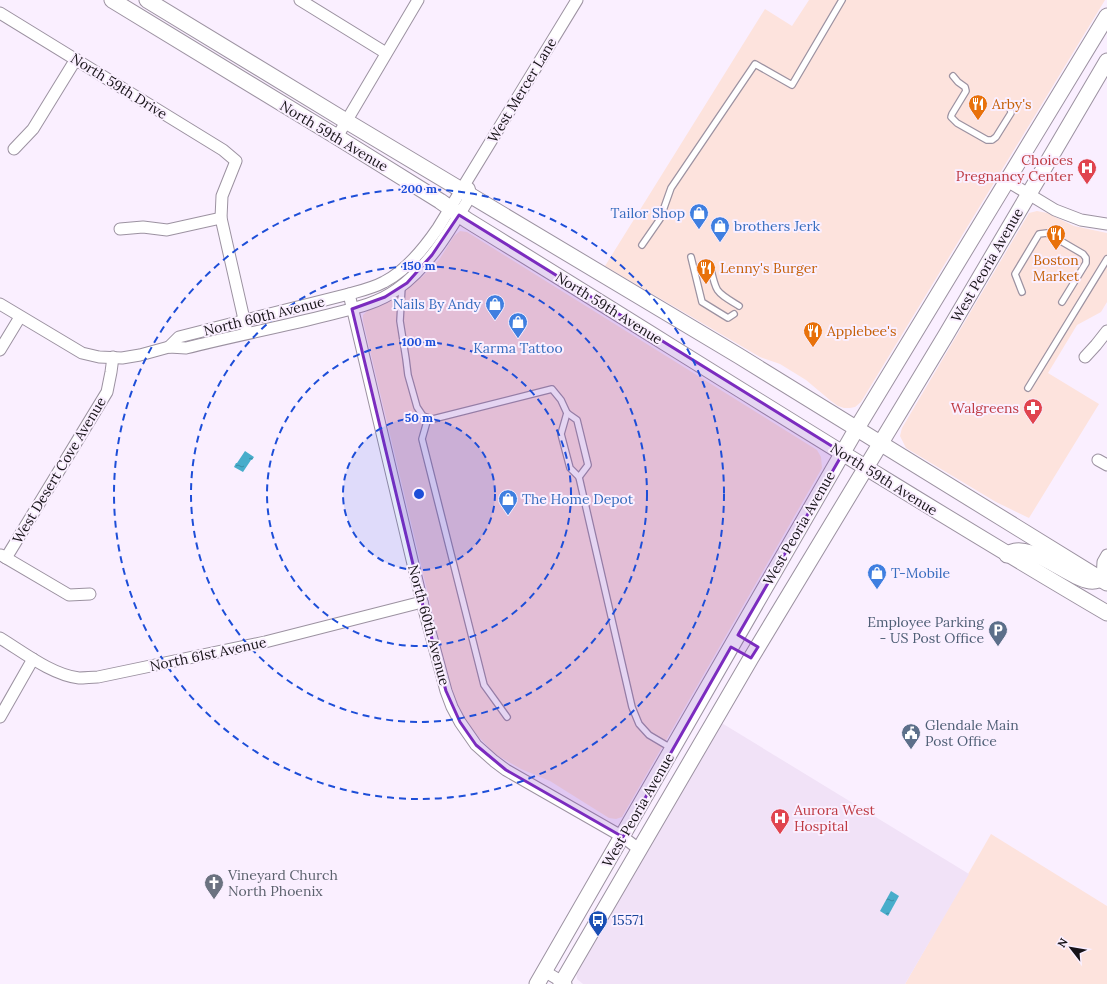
<svg xmlns="http://www.w3.org/2000/svg" width="1107" height="984" font-family="Lora,serif">
	<defs>
		<pattern id="water-ripples" width="26" height="14" patternUnits="userSpaceOnUse"><rect width="26" height="14" fill="#48adcb"/><path d="M2 4q2-2 4 0t4 0M15 11q2-2 4 0t4 0" fill="none" stroke="#3b8ca4"/></pattern>
	</defs>
	<rect width="100%" height="100%" fill="#faefff"/>
	<g fill="#fde3dd">
		<polygon points="809,0 1105,0 861,402 855,407 850,408 844,408 838,406 831,401 806,380 780,364 760,357 605,266 765,9 792,26"/>
		<polygon points="1037,211 1047,213 1074,226 1107,233 1107,302 1101,312 1077,325 1048,373 1099,404 1029,518 996,502 906,448 900,436 902,428 1029,213"/>
		<polygon points="460,231 467,232 817,450 821,457 822,468 622,817 616,819 609,818 550,781 521,769 495,754 471,729 454,697 446,670 363,321 363,315 369,309 395,297 422,277 439,260 454,236"/>
		<polygon points="991,834 1107,906 1107,984 905,984"/>
	</g>
	<polygon fill="#f1e2f7" points="720,722 969,874 905,984 583,984 577,979 576,971"/>
	<g fill="url(#water-ripples)">
		<polygon points="245,451 254,457 252,460 251,460 243,472 234,467 236,463 237,463"/>
		<polygon points="891,891 899,896 888,916 880,911"/>
	</g>
	<g fill="none" stroke-linecap="round" stroke-linejoin="round">
		<defs>
			<g id="service">
				<polyline points="953,76 958,82 965,87 966,91 952,114 951,117 957,123 987,140 992,140 996,137 1011,113 1010,105"/>
				<polyline points="642,245 660,219 671,188 755,64 792,85 842,0"/>
				<polyline points="691,257 702,302 728,318 734,314"/>
				<path d="M710,265C716,293 715,291 739,306"/>
				<polyline points="402,286 400,321 406,359 408,375 417,407 423,416 433,419 552,389 561,400 567,413 577,420 588,465 579,477 632,707 639,724 649,735 671,748"/>
				<polyline points="1022,292 1015,274 1039,234 1047,233 1083,254 1086,258 1086,263 1062,302"/>
				<polyline points="1028,388 1107,259"/>
				<polyline points="567,413 561,434 570,468 579,477"/>
				<polyline points="428,418 422,439 484,685 507,717"/>
			</g>
			<g id="minor">
				<polyline points="300,0 386,53"/>
				<polyline points="0,13 223,150 236,161 222,196 221,218 246,328"/>
				<polyline points="337,137 418,0"/>
				<polyline points="14,149 33,129 76,59"/>
				<polyline points="1007,181 1055,210 1081,220 1107,224"/>
				<polyline points="120,229 143,227 167,230 221,218"/>
				<polyline points="349,294 422,602 446,691 452,707 460,722 476,745 494,761 506,770 623,837 640,850"/>
				<path d="M0,304L82,353L99,357L122,358L140,355L169,347L186,348C233,336 281,327 328,315C351,309 377,304 396,290C429,267 450,230 471,195L469,188"/>
				<path d="M169,347L179,337L349,294C360,291 373,288 384,282C406,271 425,247 438,228L577,0"/>
				<polyline points="0,350 20,317"/>
				<polyline points="1085,357 1096,345 1107,331"/>
				<polyline points="1098,460 1107,465"/>
				<polyline points="1,555 69,595 90,594"/>
				<polyline points="6,558 107,392 111,372 113,357"/>
				<polyline points="1102,579 1103,562 1107,555"/>
				<path d="M0,638C23,652 52,675 79,678C85,678 92,677 98,677L265,642L422,602"/>
				<polyline points="0,717 33,659"/>
				<polyline points="544,971 566,984"/>
			</g>
			<g id="secondary">
				<path d="M112,0L337,137L440,201L467,220C680,351 891,486 1107,613"/>
				<polyline points="147,0 346,121 739,356 1107,583"/>
				<path d="M1007,555C1026,538 1068,578 1090,581C1093,582 1096,581 1099,580"/>
				<polyline points="537,984 857,428 1107,16"/>
				<polyline points="561,984 751,658 946,335 1107,61"/>
			</g>
		</defs>
		<use href="#service" stroke="#9c92a1" stroke-width="8"/>
		<use href="#minor" stroke="#9c92a1" stroke-width="13"/>
		<use href="#secondary" stroke="#9c92a1" stroke-width="17"/>
		<use href="#service" stroke="#fff" stroke-width="5.5"/>
		<use href="#minor" stroke="#fff" stroke-width="11"/>
		<use href="#secondary" stroke="#fff" stroke-width="15"/>
	</g>
	<path fill="#7b2cbf" fill-opacity="0.2" stroke="#7b2cbf" stroke-width="3" stroke-linejoin="round" d="M459,215L843,453L738,635L758,647L751,658L731,647L623,837L506,770L476,745L460,722L446,691L422,602L352,309L385,297L407,283L432,255Z"/>
	<circle cx="419" cy="494" r="76" fill="#1d4ed8" fill-opacity=".12"/>
	<g fill="none" stroke="#1d4ed8" stroke-width="2" stroke-dasharray="7 5">
		<circle cx="419" cy="494" r="76"/>
		<circle cx="419" cy="494" r="152"/>
		<circle cx="419" cy="494" r="228"/>
		<circle cx="419" cy="494" r="305"/>
	</g>
	<defs>
		<symbol id="restaurant-pin" viewBox="-11 -11 22 30"><path d="M0 17L-7.5 6A9.5 9.5 0 1 1 7.5 6Z" fill="#e8710a" stroke="#faefff"/><path d="M-5-6h1v4h1v-4h1v4h1v-4h1v5L-1.5 .5V6h-2V.5L-5-1ZM5-6V6H3V1.5H1.5Q1.5-4 5-6Z" fill="#fff"/></symbol>
		<symbol id="hospital-pin" viewBox="-11 -11 22 30"><path d="M0 17L-7.5 6A9.5 9.5 0 1 1 7.5 6Z" fill="#e0444e" stroke="#faefff"/><path d="M-5-5h3v3.5h4V-5h3V5h-3V1.5h-4V5h-3Z" fill="#fff"/></symbol>
		<symbol id="shop-pin" viewBox="-11 -11 22 30"><path d="M0 17L-7.5 6A9.5 9.5 0 1 1 7.5 6Z" fill="#3f7fe0" stroke="#faefff"/><path d="M-5-2.5h2.3a2.7 3.5 0 0 1 5.4 0H5L5.5 6h-11ZM-1.5-2.5h3a1.5 2.3 0 0 0-3 0Z" fill="#fff"/></symbol>
		<symbol id="pharmacy-pin" viewBox="-11 -11 22 30"><path d="M0 17L-7.5 6A9.5 9.5 0 1 1 7.5 6Z" fill="#e0444e" stroke="#faefff"/><path d="M-2-6h4v4h4v4h-4v4h-4v-4h-4v-4h4Z" fill="#fff"/></symbol>
		<symbol id="parking-pin" viewBox="-11 -11 22 30"><path d="M0 17L-7.5 6A9.5 9.5 0 1 1 7.5 6Z" fill="#5c6f8a" stroke="#faefff"/><path d="M-3.5-5.5H1a3.5 3.5 0 0 1 0 7H-1V5.5H-3.5ZM-1-3.4V-.6H.8a1.4 1.4 0 0 0 0-2.8Z" fill="#fff"/></symbol>
		<symbol id="civic-pin" viewBox="-11 -11 22 30"><path d="M0 17L-7.5 6A9.5 9.5 0 1 1 7.5 6Z" fill="#5c6f8a" stroke="#faefff"/><path d="M-.6-6.5H3V-4.5H.6V-3L4-1V1h2V6H-6V1h2V-1L-.6-3ZM-1.2 2.5V6h2.4V2.5Z" fill="#fff"/></symbol>
		<symbol id="church-pin" viewBox="-11 -11 22 30"><path d="M0 17L-7.5 6A9.5 9.5 0 1 1 7.5 6Z" fill="#6b7280" stroke="#faefff"/><path d="M-1.2-6h2.4v3.5h3.3v2.4h-3.3V6h-2.4V-.1h-3.3v-2.4h3.3Z" fill="#fff"/></symbol>
		<symbol id="bus-pin" viewBox="-11 -11 22 30"><path d="M0 17L-7.5 6A9.5 9.5 0 1 1 7.5 6Z" fill="#1a4fb4" stroke="#faefff"/><path d="M-5-6H5V4H4V6H2V4H-2V6H-4V4H-5ZM-3.5-4V0h7V-4ZM-3.5 1.2v1.5H-2V1.2ZM2 1.2v1.5H3.5V1.2Z" fill="#fff"/></symbol>
	</defs>
	<g fill-rule="evenodd">
		<use href="#restaurant-pin" x="967" y="93" width="22" height="30"/>
		<use href="#hospital-pin" x="1076" y="157" width="22" height="30"/>
		<use href="#shop-pin" x="688" y="202" width="22" height="30"/>
		<use href="#shop-pin" x="709" y="215" width="22" height="30"/>
		<use href="#restaurant-pin" x="1045" y="223" width="22" height="30"/>
		<use href="#restaurant-pin" x="695" y="257" width="22" height="30"/>
		<use href="#shop-pin" x="484" y="293" width="22" height="30"/>
		<use href="#shop-pin" x="507" y="311" width="22" height="30"/>
		<use href="#restaurant-pin" x="802" y="320" width="22" height="30"/>
		<use href="#pharmacy-pin" x="1022" y="397" width="22" height="30"/>
		<use href="#shop-pin" x="497" y="488" width="22" height="30"/>
		<use href="#shop-pin" x="866" y="562" width="22" height="30"/>
		<use href="#parking-pin" x="987" y="619" width="22" height="30"/>
		<use href="#civic-pin" x="900" y="722" width="22" height="30"/>
		<use href="#hospital-pin" x="769" y="807" width="22" height="30"/>
		<use href="#church-pin" x="203" y="872" width="22" height="30"/>
		<use href="#bus-pin" x="587" y="909" width="22" height="30"/>
	</g>
	<g text-anchor="middle" dominant-baseline="central" stroke-width="4" stroke-linejoin="round" paint-order="stroke">
		<g font-size="14" fill="#171318" stroke="#faefff">
			<text transform="translate(119 86) rotate(32)">North 59th Drive</text>
			<text transform="translate(522 90) rotate(-59)">West Mercer Lane</text>
			<text transform="translate(334 136) rotate(31)">North 59th Avenue</text>
			<text transform="translate(987 265) rotate(-60)">West Peoria Avenue</text>
			<text transform="translate(609 308) rotate(32)">North 59th Avenue</text>
			<text transform="translate(264 316) rotate(-14)">North 60th Avenue</text>
			<text transform="translate(59 470) rotate(-59)">West Desert Cove Avenue</text>
			<text transform="translate(884 479) rotate(32)">North 59th Avenue</text>
			<text transform="translate(799 528) rotate(-60)">West Peoria Avenue</text>
			<text transform="translate(429 625) rotate(75)">North 60th Avenue</text>
			<text transform="translate(208 654) rotate(-12)">North 61st Avenue</text>
			<text transform="translate(638 810) rotate(-60)">West Peoria Avenue</text>
		</g>
		<g font-size="14" fill="#c56008" stroke="#faefff" text-anchor="start">
			<text x="992" y="104">Arby's</text>
			<text x="1056" y="260" text-anchor="middle">Boston<tspan x="1056" dy="16">Market</tspan></text>
			<text x="720" y="268">Lenny's Burger</text>
			<text x="827" y="331">Applebee's</text>
		</g>
		<g font-size="14" fill="#be3a42" stroke="#faefff" text-anchor="end">
			<text x="1073" y="160">Choices<tspan x="1073" dy="16">Pregnancy Center</tspan></text>
			<text x="1019" y="408">Walgreens</text>
			<text x="794" y="810" text-anchor="start">Aurora West<tspan x="794" dy="16">Hospital</tspan></text>
		</g>
		<g font-size="14" fill="#366cbe" stroke="#faefff" text-anchor="start">
			<text x="685" y="213" text-anchor="end">Tailor Shop</text>
			<text x="734" y="226">brothers Jerk</text>
			<text x="481" y="304" text-anchor="end">Nails By Andy</text>
			<text x="518" y="348" text-anchor="middle">Karma Tattoo</text>
			<text x="522" y="499">The Home Depot</text>
			<text x="891" y="573">T-Mobile</text>
		</g>
		<g font-size="14" fill="#4e5e75" stroke="#faefff" text-anchor="end">
			<text x="984" y="622">Employee Parking<tspan x="984" dy="16">- US Post Office</tspan></text>
			<text x="925" y="725" text-anchor="start">Glendale Main<tspan x="925" dy="16">Post Office</tspan></text>
		</g>
		<g font-size="14" fill="#5b616d" stroke="#faefff" text-anchor="start">
			<text x="228" y="875">Vineyard Church<tspan x="228" dy="16">North Phoenix</tspan></text>
		</g>
		<g font-size="14" fill="#164399" stroke="#faefff" text-anchor="start">
			<text x="612" y="920">15571</text>
		</g>
	</g>
	<circle cx="419" cy="494" r="6" fill="#1d4ed8" stroke="#faefff" stroke-width="2"/>
	<g font-size="12" text-anchor="middle" font-weight="bold" fill="#1d4ed8" stroke="#faefff" stroke-width="4" stroke-linejoin="round" paint-order="stroke">
		<text x="419" y="193">200 m</text>
		<text x="419" y="270">150 m</text>
		<text x="419" y="346">100 m</text>
		<text x="419" y="422">50 m</text>
	</g>
	<g transform="translate(1071 948) rotate(301)" stroke="#faefff" stroke-width="3" paint-order="stroke">
	<path d="M0-3L7 15L0 10L-7 15Z" fill="#171318"/>
	<text y="-6" font-size="11" font-weight="bold" text-anchor="middle" fill="#171318">N</text>
	</g>
</svg>
